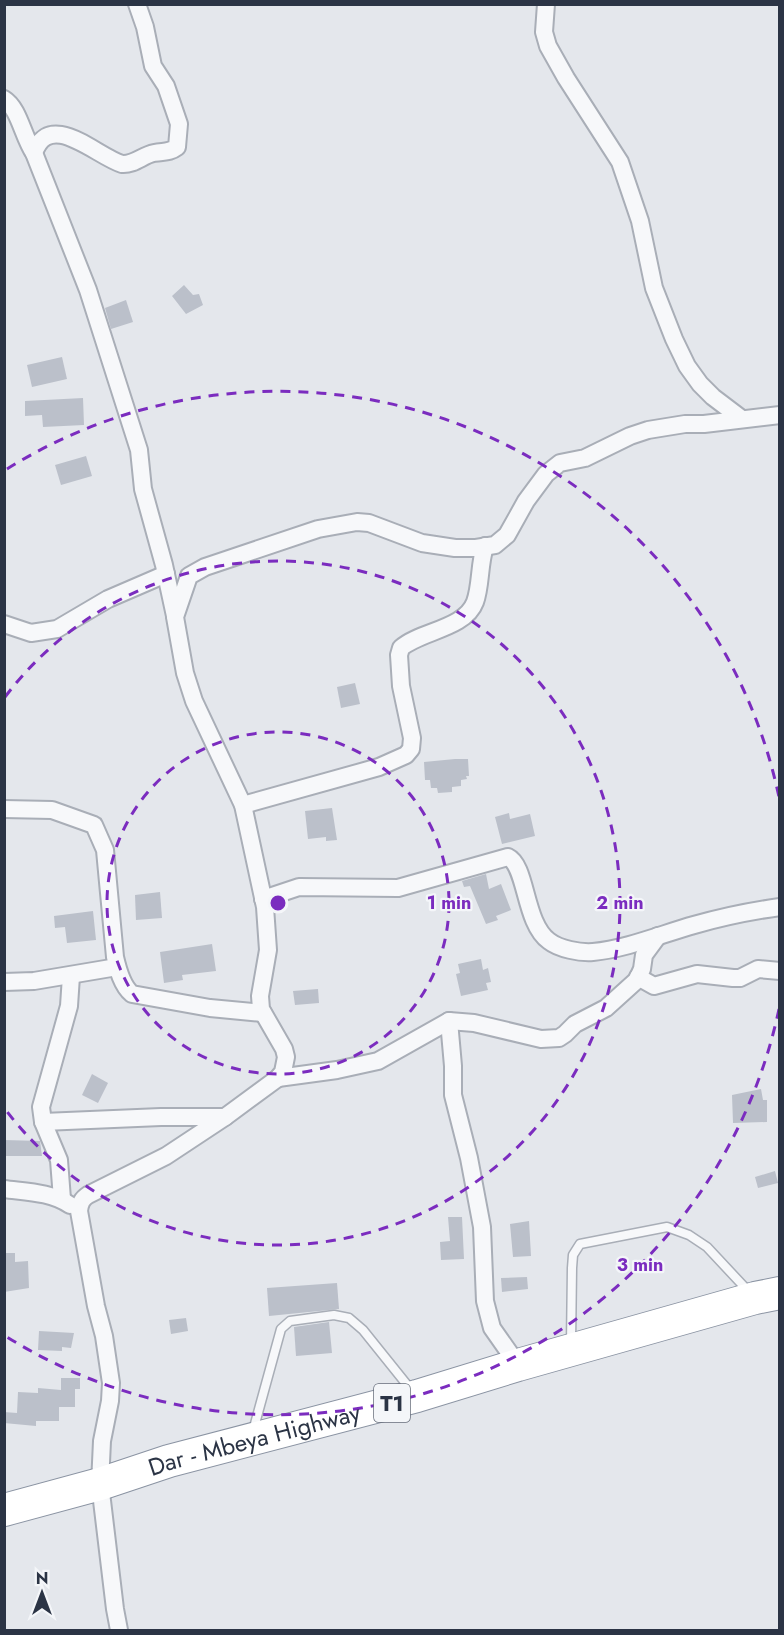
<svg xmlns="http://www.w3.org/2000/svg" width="784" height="1635" font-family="Jost,sans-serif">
	<rect width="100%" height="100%" fill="#e4e7ec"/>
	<g fill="#bbc0ca">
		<polygon points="184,285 193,295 199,294 203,305 186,314 172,296"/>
		<polygon points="126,300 133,322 111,329 105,308"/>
		<polygon points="62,357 67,379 32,387 27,365"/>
		<polygon points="83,398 84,425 43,427 42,415 25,416 25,401"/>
		<polygon points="86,456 92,476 61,485 55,465"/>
		<polygon points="355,683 360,704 341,708 337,687"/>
		<polygon points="455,759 468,759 469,776 466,776 467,779 461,780 461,786 452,787 452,792 438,793 437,788 431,788 430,780 425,780 424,762"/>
		<polygon points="332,808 337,840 326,841 326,837 308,839 305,811"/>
		<polygon points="509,813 510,819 530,814 535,836 502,844 495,817"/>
		<polygon points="486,874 489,889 501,884 511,910 496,916 498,920 486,924 470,886 464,887 462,881"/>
		<polygon points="160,892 162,918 136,920 135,895"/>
		<polygon points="93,911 96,940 67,943 65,927 55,928 54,916"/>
		<polygon points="212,944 216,971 182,975 183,980 164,983 160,952"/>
		<polygon points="481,959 483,970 488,968 491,982 486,983 488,990 461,996 456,974 460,973 458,964"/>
		<polygon points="318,989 319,1003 295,1005 293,991"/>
		<polygon points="92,1074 108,1083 98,1103 82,1095"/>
		<polygon points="761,1089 763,1100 767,1100 767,1122 733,1123 732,1095"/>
		<polygon points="4,1140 40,1141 42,1156 4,1156"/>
		<polygon points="775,1171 778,1183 758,1188 755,1177"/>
		<polygon points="448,1217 462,1217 464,1259 441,1260 440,1242 450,1241"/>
		<polygon points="529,1221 531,1256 513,1257 510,1224"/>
		<polygon points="4,1253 15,1253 15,1262 28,1261 29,1288 4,1292"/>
		<polygon points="527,1277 528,1289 502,1292 501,1278"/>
		<polygon points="337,1283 339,1309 269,1316 267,1288"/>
		<polygon points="186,1318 188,1331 171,1334 169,1320"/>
		<polygon points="329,1322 332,1353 296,1356 294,1327"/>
		<polygon points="39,1331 74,1333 71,1348 62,1347 62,1351 38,1350"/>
		<polygon points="61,1378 80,1378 80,1389 75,1389 75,1407 59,1407 59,1421 36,1421 36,1426 4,1423 4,1412 17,1413 18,1392 38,1393 38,1388 61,1390"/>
	</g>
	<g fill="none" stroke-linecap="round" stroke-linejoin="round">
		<defs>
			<g id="lane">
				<polyline points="571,1344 572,1268 573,1255 580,1244 667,1227 689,1235 707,1247 750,1293"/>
				<polyline points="253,1431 281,1329 290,1321 334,1315 349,1318 363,1330 412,1391"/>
			</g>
			<g id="street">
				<polyline points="546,4 544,32 548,46 566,78 620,162 640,221 654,288 674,339 687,366 700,384 713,397 742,419"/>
				<path d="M4,99C19,108 23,137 34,153L88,290L139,450L143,489L164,565L175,616"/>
				<path d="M34,153C50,109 96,156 122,164C134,165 143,155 154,153C164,151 169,153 177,147L179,124L166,86L153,66L145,27L137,4"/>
				<polyline points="4,624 31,633 57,629 108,599 166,574"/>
				<path d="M243,805L379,767L406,755L411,749L412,738L401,686L399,655L401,648C420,631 465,629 475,602C481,586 479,565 485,546"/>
				<path d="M4,809L52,810L94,825L105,850L115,957C118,970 122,986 132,994L210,1008L263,1013"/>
				<path d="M263,899L299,887L398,888L508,857C527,866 524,923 549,941C559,949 580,953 593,952C626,949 662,934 694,925C722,917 751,911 780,907"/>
				<polyline points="638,977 654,986 697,974 733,978 740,978 758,969 780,971"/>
				<polyline points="4,982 34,981 117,967"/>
				<polyline points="449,1021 453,1066 453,1095 469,1158 482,1227 485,1301 492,1328 518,1365"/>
				<polyline points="278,1078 337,1070 378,1061 449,1021 474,1023 541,1039 559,1038 565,1034 575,1024 606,1008 637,980 642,969 644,955 658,936"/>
				<polyline points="43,1122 161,1117 225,1117"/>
				<path d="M4,1189C27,1192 51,1192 70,1205"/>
				<polyline points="62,1199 59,1160 43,1122 41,1107 69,1006 71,976"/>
				<path d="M119,1630L115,1609L100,1484L102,1441L110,1401L111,1383L104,1336L96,1306L79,1211C80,1203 82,1199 88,1195L166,1156L225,1117L278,1078L283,1072L286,1057L284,1049L261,1009L260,996L268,950L265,907L243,805L194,701L185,673L175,617L189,576L205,567L318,529L357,522L369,523L422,543L455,548H476L495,545L507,535L526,501L546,474L560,463L585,458L630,436L648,430L685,424H704L780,415"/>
			</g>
			<g id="highway">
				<path id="s1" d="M4,1510L100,1484L169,1461L417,1396L518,1365L755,1298L780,1293"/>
			</g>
		</defs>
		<use href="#lane" stroke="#a9aeb7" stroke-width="11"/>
		<use href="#street" stroke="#a9aeb7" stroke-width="20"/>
		<use href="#highway" stroke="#8b94a3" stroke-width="34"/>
		<use href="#lane" stroke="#f7f8fa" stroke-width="8"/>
		<use href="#street" stroke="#f7f8fa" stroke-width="16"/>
		<use href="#highway" stroke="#fff" stroke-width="32"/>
	</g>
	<g fill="none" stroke="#7b2cbf" stroke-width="3" stroke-dasharray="10 8">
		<circle cx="278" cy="903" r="171"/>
		<path d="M5 697A342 342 0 1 1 5 1109"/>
		<path d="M779 1009A512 512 0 0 1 7 1337M7 469A512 512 0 0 1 779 797"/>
	</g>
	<g text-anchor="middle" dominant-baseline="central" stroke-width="4.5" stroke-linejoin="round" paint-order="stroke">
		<rect fill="#f4f6f9" stroke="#676e7b" stroke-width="1.5" x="374" y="1384" width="36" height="38" rx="4.5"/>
		<g font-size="22" font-weight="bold" fill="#2b3445">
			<text x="392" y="1403">T1</text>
		</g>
		<g font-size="24" fill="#2b3445" stroke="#f4f6f9">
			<text stroke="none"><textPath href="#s1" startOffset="260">Dar - Mbeya Highway</textPath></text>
		</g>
	</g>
	<circle cx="278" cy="903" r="9" fill="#7b2cbf" stroke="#f4f6f9" stroke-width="3"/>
	<g font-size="18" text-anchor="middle" font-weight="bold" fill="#7b2cbf" stroke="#f4f6f9" stroke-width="4.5" stroke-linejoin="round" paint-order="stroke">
		<text x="449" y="909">1 min</text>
		<text x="620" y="909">2 min</text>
		<text x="640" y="1271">3 min</text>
	</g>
	<rect width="784" height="1635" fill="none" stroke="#2b3445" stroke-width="12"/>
	<g transform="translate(42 1593)" stroke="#f4f6f9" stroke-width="4.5" paint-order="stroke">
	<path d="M0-4.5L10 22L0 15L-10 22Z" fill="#2b3445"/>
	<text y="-9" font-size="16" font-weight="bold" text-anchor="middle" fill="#2b3445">N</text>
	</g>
</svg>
